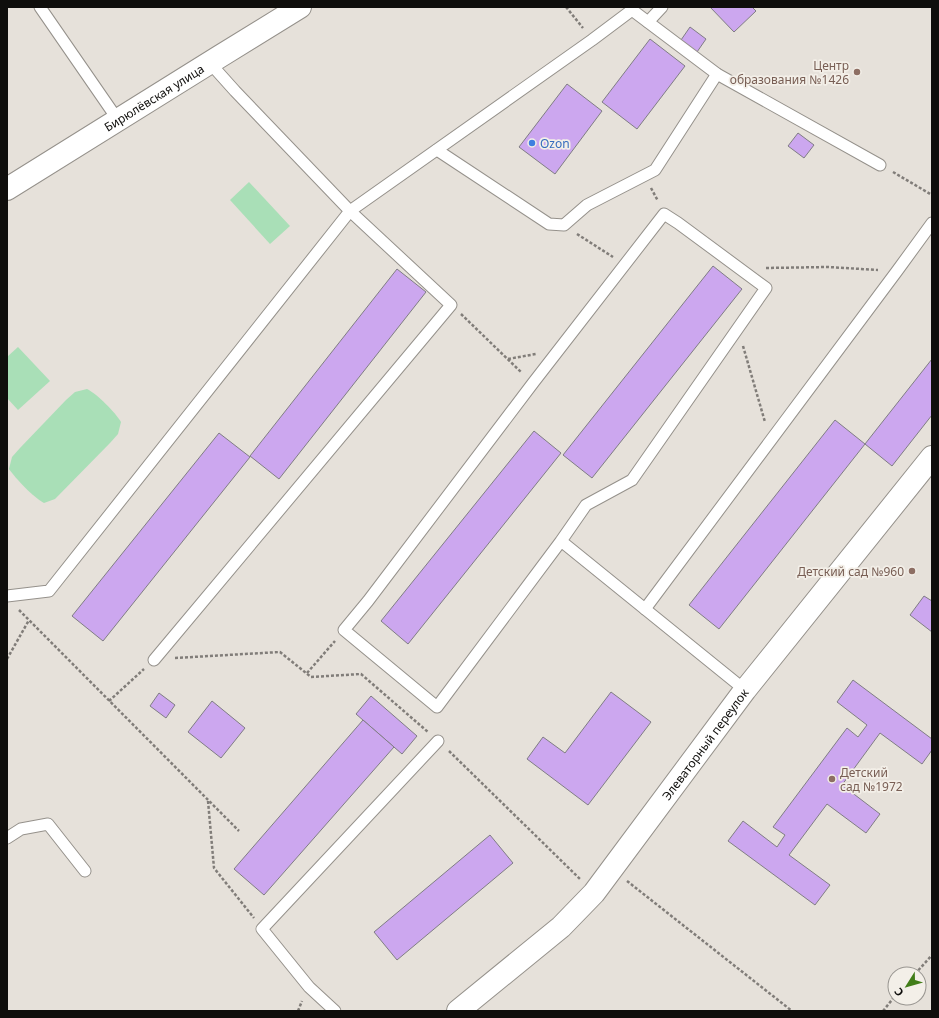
<svg xmlns="http://www.w3.org/2000/svg" width="939" height="1018" font-family="'Noto Sans',sans-serif">
	<rect width="100%" height="100%" fill="#e6e1da"/>
	<g fill="#a9dfb7">
		<polygon points="249,182 290,226 270,244 230,200"/>
		<polygon points="18,347 50,381 18,410 7,398 7,357"/>
		<path d="M87,389C97,394 115,412 121,422L118,434L110,443L55,499L44,503C33,497 16,479 9,469L12,457L20,448L66,400L75,392Z"/>
	</g>
	<g fill="#cca7ef" stroke="#807d84">
		<polygon points="710,7 752,7 756,11 734,32"/>
		<polygon points="690,27 706,39 697,52 681,40"/>
		<polygon points="650,39 685,66 637,129 602,102"/>
		<polygon points="567,84 602,111 555,174 519,147"/>
		<polygon points="798,133 814,145 804,158 788,146"/>
		<polygon points="713,266 742,289 592,478 563,455"/>
		<polygon points="397,269 426,292 279,479 250,456"/>
		<polygon points="932,359 932,415 892,466 865,444"/>
		<polygon points="835,420 865,444 719,629 689,605"/>
		<polygon points="534,431 561,453 408,644 381,621"/>
		<polygon points="219,433 250,457 103,641 72,616"/>
		<polygon points="924,596 932,601 932,632 910,615"/>
		<polygon points="853,680 932,739 932,750 922,764 880,733 842,785 880,814 866,833 827,804 789,855 830,885 815,905 728,841 743,821 777,847 785,835 773,827 847,728 858,737 867,725 837,702"/>
		<polygon points="611,692 651,722 588,805 527,759 543,737 565,753"/>
		<polygon points="159,693 175,705 166,718 150,706"/>
		<polygon points="371,696 417,736 402,754 356,714"/>
		<polygon points="212,701 245,728 221,758 188,732"/>
		<polygon points="363,720 394,747 264,895 234,869"/>
		<polygon points="490,835 513,863 397,960 374,932"/>
	</g>
	<g fill="none" stroke-linecap="round" stroke-linejoin="round">
		<defs>
			<g id="lane">
				<polyline points="40,7 118,120"/>
				<polyline points="648,22 662,7"/>
				<polyline points="437,150 549,224 564,225 587,205 655,170 717,74"/>
				<polyline points="561,541 437,707 344,630 368,601 533,383 664,214 678,223 766,288 632,480 586,505 561,541 745,690"/>
				<polyline points="7,596 49,591 350,211 235,91 209,62"/>
				<polyline points="645,609 897,271 932,223"/>
				<polyline points="154,660 451,305 350,211 592,40 632,10 717,74 880,165"/>
				<polyline points="7,838 21,829 48,824 85,871"/>
				<polyline points="335,1011 309,987 262,929 438,741"/>
			</g>
			<g id="street">
				<path id="s1" d="M458,1011L561,927L594,893L745,690L932,457"/>
			</g>
			<g id="secondary">
				<path id="s2" d="M7,189C105,128 202,67 300,7"/>
			</g>
		</defs>
		<use href="#lane" stroke="#95918b" stroke-width="13"/>
		<use href="#street" stroke="#95918b" stroke-width="24"/>
		<use href="#secondary" stroke="#95918b" stroke-width="24"/>
		<g stroke="#817d79" stroke-width="2.5" stroke-dasharray="3 2" stroke-linecap="butt">
			<polyline points="566,7 583,28"/>
			<polyline points="893,172 932,195"/>
			<polyline points="651,188 658,201"/>
			<polyline points="577,234 613,257"/>
			<polyline points="766,268 828,267 878,270"/>
			<polyline points="461,314 522,373"/>
			<polyline points="743,346 765,422"/>
			<polyline points="508,359 536,354"/>
			<polyline points="19,610 239,831"/>
			<polyline points="175,658 280,652 311,677 361,674 428,732"/>
			<polyline points="7,659 29,620"/>
			<polyline points="307,673 335,641"/>
			<polyline points="109,701 144,669"/>
			<polyline points="449,751 580,879"/>
			<polyline points="208,801 214,868 254,918"/>
			<polyline points="627,881 792,1011"/>
			<polyline points="915,974 932,955"/>
			<polyline points="298,1011 302,1001"/>
			<polyline points="883,1011 895,996"/>
		</g>
		<use href="#lane" stroke="#fff" stroke-width="11"/>
		<use href="#street" stroke="#fff" stroke-width="22"/>
		<use href="#secondary" stroke="#fff" stroke-width="22"/>
	</g>
	<g fill="#8d6e63" stroke="#f3efe8" stroke-width="1.5">
		<circle cx="857" cy="72" r="4"/>
		<circle cx="912" cy="571" r="4"/>
		<circle cx="832" cy="779" r="4"/>
	</g>
	<circle fill="#3f7fe0" stroke="#f3efe8" stroke-width="1.5" cx="532" cy="143" r="4"/>
	<g text-anchor="middle" dominant-baseline="central" stroke-width="3.5" stroke-linejoin="round" paint-order="stroke">
		<g font-size="12" fill="#785e54" stroke="#f3efe8" text-anchor="end">
			<text x="849" y="65">Центр<tspan x="849" dy="14">образования №1426</tspan></text>
			<text x="904" y="571">Детский сад №960</text>
			<text x="840" y="772" text-anchor="start">Детский<tspan x="840" dy="14">сад №1972</tspan></text>
		</g>
		<g font-size="12" fill="#0f0e0c" stroke="#f3efe8">
			<text stroke="none"><textPath href="#s2" startOffset="173">Бирюлёвская улица</textPath></text>
			<text stroke="none"><textPath href="#s1" startOffset="366">Элеваторный переулок</textPath></text>
		</g>
		<g font-size="12" fill="#366cbe" stroke="#f3efe8" text-anchor="start">
			<text x="540" y="143">Ozon</text>
		</g>
	</g>
	<rect width="939" height="1018" fill="none" stroke="#0f0e0c" stroke-width="16"/>
	<g transform="translate(907 986) rotate(233)"><circle r="19" fill="#f3efe8" stroke="#989590"/>
	<path d="M0-3L7 15L0 10L-7 15Z" fill="#417d18"/>
	<text y="-6" font-size="11" font-weight="bold" text-anchor="middle" fill="#0f0e0c">С</text>
	</g>
</svg>
